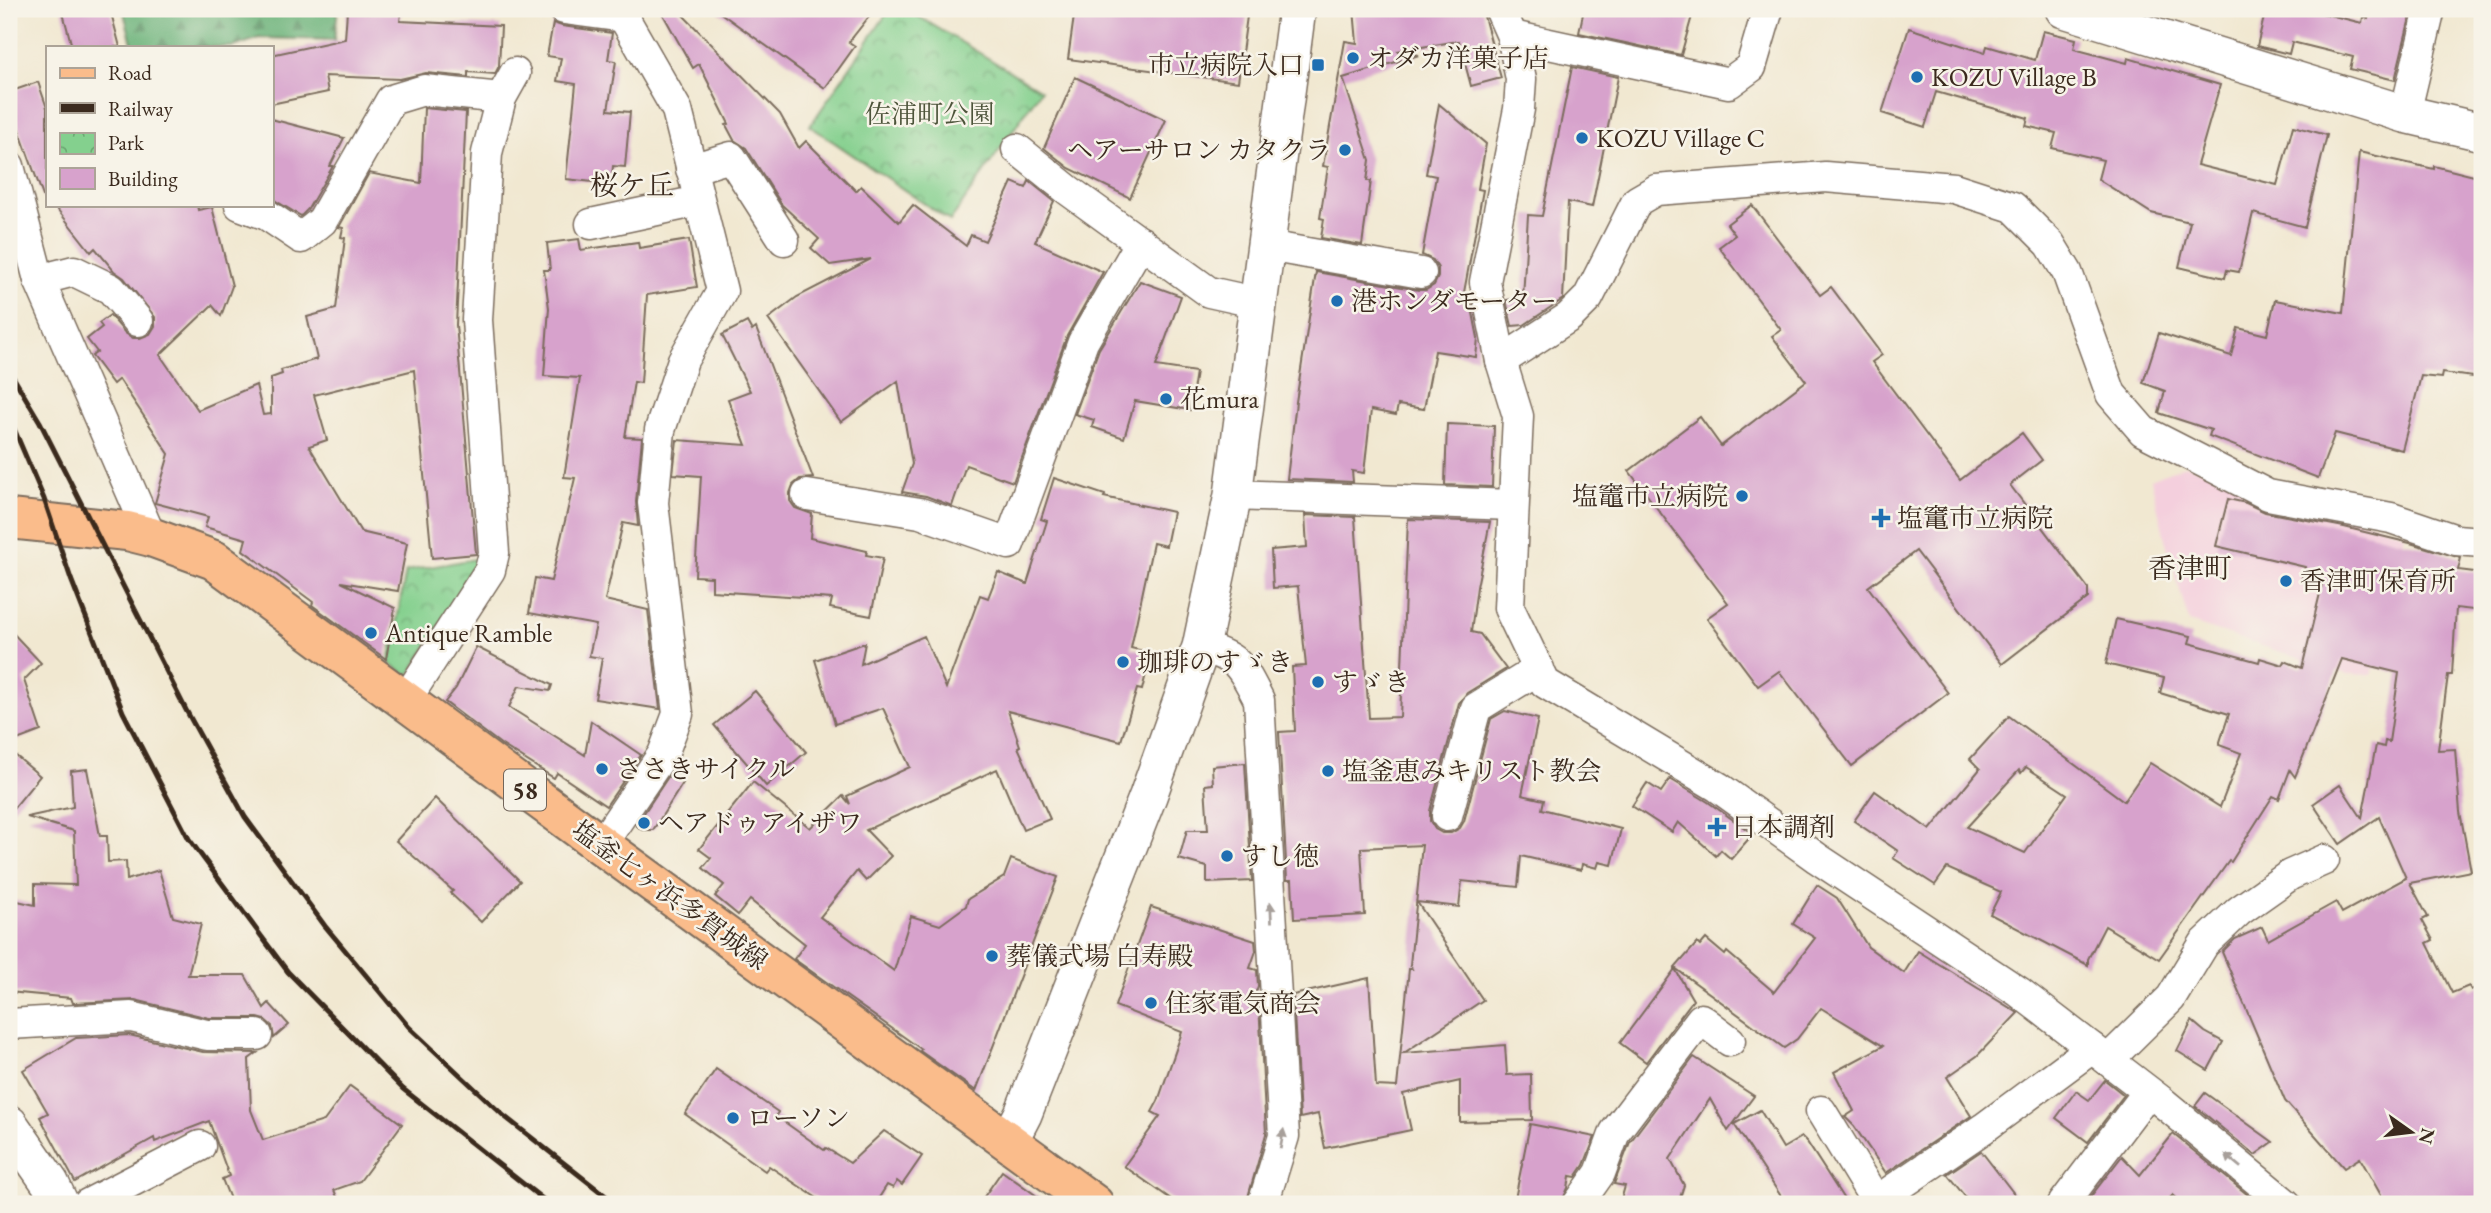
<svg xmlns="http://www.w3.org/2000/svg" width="2491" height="1213" font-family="'EB Garamond','Noto Serif JP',serif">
	<defs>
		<pattern id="forest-firs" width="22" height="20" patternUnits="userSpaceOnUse" patternTransform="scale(1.75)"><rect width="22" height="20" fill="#6bb279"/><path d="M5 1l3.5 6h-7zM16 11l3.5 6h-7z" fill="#599163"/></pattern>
		<pattern id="park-crowns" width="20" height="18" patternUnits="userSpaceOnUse" patternTransform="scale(1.75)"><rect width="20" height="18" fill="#84d08e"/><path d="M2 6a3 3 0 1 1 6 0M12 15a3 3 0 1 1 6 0" fill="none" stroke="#6da973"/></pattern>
	</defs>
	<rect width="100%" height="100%" fill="#f7f3e8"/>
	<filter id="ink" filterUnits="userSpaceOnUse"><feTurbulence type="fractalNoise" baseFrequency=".0143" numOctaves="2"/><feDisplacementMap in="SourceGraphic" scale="14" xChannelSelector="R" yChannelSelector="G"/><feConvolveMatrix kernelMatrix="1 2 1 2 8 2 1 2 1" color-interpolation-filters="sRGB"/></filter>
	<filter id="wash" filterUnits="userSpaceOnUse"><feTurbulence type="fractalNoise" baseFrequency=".00686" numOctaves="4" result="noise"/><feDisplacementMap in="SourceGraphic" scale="28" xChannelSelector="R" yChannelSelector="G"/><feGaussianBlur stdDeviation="1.57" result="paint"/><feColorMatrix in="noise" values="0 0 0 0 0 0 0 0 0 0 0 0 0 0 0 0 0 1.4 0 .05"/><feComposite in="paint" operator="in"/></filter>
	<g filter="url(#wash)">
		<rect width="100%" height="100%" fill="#f1e8d1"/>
		<polygon fill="#f4cfdd" points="2185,465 2405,534 2387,622 2372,675 2348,674 2189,622 2165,539 2151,479"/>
		<polygon fill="url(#forest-firs)" stroke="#536e4c" stroke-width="2" points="123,9 338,9 334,40 259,38 234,47 133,47"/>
		<g fill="url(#park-crowns)" stroke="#607d56" stroke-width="2">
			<polygon points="890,9 906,9 1041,90 950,221 810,126"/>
			<polygon points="480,558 409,676 389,663 406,571"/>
		</g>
		<g id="blocks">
			<g fill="#d7a2cc" fill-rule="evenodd">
				<polygon points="62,9 110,9 120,47 72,47"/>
				<polygon points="660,9 677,9 780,114 799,148 806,141 856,191 861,186 899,222 913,205 966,246 971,235 985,241 1012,182 1026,188 1029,181 1054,201 1035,242 1103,272 1067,336 1013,482 966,465 952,506 926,496 902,492 912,464 898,381 841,422 768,319 797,297 871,259 830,265 811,248 819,239 782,205 746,148 734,140 726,125 729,124 699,64 693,68"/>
				<polygon points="715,9 875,9 849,42 855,46 825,88"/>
				<polygon points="1075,9 1248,9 1238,82 1068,59"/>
				<polygon points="1354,9 1482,9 1501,78 1471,86 1459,41 1397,51 1419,55 1343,78 1370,160 1367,181 1371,181 1362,245 1321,238 1324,219 1320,218 1328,167 1323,166 1345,41 1357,43"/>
				<polygon points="1584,9 1694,9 1681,55 1579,33"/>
				<polygon points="2266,9 2305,9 2362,23 2363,17 2368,19 2370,9 2412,9 2395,80 2350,69 2353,57 2292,42 2289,54 2257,46"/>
				<polygon points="347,11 401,14 400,21 501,26 499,66 495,74 468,72 468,77 426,73 400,79 325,76 328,92 271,104 271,55 345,39"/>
				<polygon points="553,23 562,26 612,33 608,60 616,61 608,110 630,112 625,167 613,166 611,184 566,179 576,84 557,81 561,58 547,56"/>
				<polygon points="1909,28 1985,53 1987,46 2035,60 2043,31 2076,39 2074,49 2127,63 2128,58 2220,85 2197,165 2277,185 2293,126 2327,135 2305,227 2253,213 2239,272 2227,270 2225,278 2179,267 2190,222 2151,213 2098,179 2103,160 2052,148 2056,133 2026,126 2028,118 1936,92 1925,127 1882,113"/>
				<polygon points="1572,67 1618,77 1592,207 1568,202 1563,299 1524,325 1512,326 1506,300 1523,298 1528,215 1542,216"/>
				<polygon points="1075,77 1166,120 1130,198 1069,168 1044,148"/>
				<polygon points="38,82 47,108 47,198 44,199 9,102 9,92"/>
				<polygon points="1439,104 1486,144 1478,189 1483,190 1462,303 1471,303 1478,338 1476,357 1435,351 1424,409 1398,405 1396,415 1371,410 1364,473 1352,471 1353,482 1287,479 1296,402 1316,272 1419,290 1426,290 1434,285 1438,277 1438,268 1433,260 1422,255 1436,176 1426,174"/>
				<polygon points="424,108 466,112 456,325 476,554 432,558 414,370 314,395 327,440 309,446 361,532 407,543 398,591 341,582 395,608 386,659 312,605 313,602 243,550 246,539 205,527 208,517 155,503 169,454 119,379 113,384 92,356 97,352 87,339 102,327 99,323 110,315 125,333 133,338 140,338 150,334 155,326 155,317 124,278 114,271 95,248 91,252 54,205 197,205 198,210 212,207 232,286 221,316 212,305 160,355 198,410 256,385 263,415 271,414 271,378 282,374 281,370 317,359 307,317 336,309 345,238 341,237 343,228 339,227 369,173 421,183"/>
				<polygon points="271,119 344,138 330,166 333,166 308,209 301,216 271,198"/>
				<polygon points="2359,152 2434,169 2434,166 2482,178 2482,378 2442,373 2441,378 2421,376 2402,450 2335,433 2318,478 2209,436 2211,430 2159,413 2165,391 2143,383 2159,333 2231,356 2238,328 2267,335 2275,300 2343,313"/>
				<polygon points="1752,205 1820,295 1831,287 1882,355 1872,362 1960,480 2022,433 2042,460 2010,485 2088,588 2088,598 2002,664 1916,551 1868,587 1948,693 1852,766 1779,671 1758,686 1707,618 1728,603 1629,471 1700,417 1721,446 1806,381 1772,336 1781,330 1719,247 1735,235 1727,224"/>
				<polygon points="579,239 581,250 638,242 639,248 689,240 697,287 647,295 641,383 634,382 625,437 642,438 636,502 638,526 623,523 605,600 648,610 660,709 595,699 602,658 589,656 596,625 529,613 535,578 551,581 575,478 564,477 580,378 544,376 549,308 544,270 550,270 547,243"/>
				<polygon points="1140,281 1181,296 1156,366 1196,372 1190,410 1135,401 1124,438 1092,427 1094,420 1075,414 1099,349"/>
				<polygon points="747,322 752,331 756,328 813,478 800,479 793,485 790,493 790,501 795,508 812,514 810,538 867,551 866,555 883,558 871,616 830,608 832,599 712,591 712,577 695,576 701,476 673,474 677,440 746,445 728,399 750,391 722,335"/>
				<polygon points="1447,424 1494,426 1492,487 1445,485"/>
				<polygon points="1054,478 1105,495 1104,497 1173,512 1166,546 1153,543 1131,648 1151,653 1142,690 1137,689 1121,741 1008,711 1020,746 1018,747 1050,819 1023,830 997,769 866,830 891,856 866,881 857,871 820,917 894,971 911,916 940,925 966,906 968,899 1004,877 1011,859 1058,877 976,1091 920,1051 921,1049 794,959 805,944 750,900 738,915 715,896 724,885 703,868 711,858 699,849 753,782 810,828 843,796 850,804 847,796 910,767 883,708 835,724 815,660 865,643 861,664 924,636 946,688 980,595 988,598 998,572 1027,584 1047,521 1041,519"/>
				<path d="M2228,499L2246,503L2265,512L2344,527L2410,543L2461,558L2458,570L2482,573V611L2456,608L2452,675H2448L2438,750L2455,749L2460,812L2471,871L2410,883L2428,917L2422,920L2433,940L2427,943L2452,993L2469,986L2471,990L2482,985V1195L2468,1204H2386L2360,1158L2344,1168L2285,1101L2222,952L2235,939L2262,927L2268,940L2336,902L2342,913L2406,878L2379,817L2340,844L2313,804L2340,785L2362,818L2376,745L2384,747L2385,741L2389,742L2399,673L2342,659L2295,777L2290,770L2279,799L2273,796L2231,862L2229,861L2159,959L2105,926L2088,959V965L1990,914L2001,892L1947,868L1935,885L1893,858L1898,851L1854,821L1875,791L1930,830L1980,769L1970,759L2009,716L2124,801L2150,763L2220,807L2241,753L2219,745L2229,714L2160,693L2164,678L2106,664L2116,619L2191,636L2189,643L2259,662L2260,658L2283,665L2285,661L2302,668L2323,581L2302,577L2305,567L2216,546ZM2026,767L2067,794L2025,853L1967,827L2019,770L2021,773Z"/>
				<polygon points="1305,515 1355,517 1369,718 1400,717 1408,519 1490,522 1477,587 1471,632 1480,634 1506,669 1467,693 1459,703 1430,811 1430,821 1435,829 1442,833 1451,833 1460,828 1464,821 1491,719 1505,711 1538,719 1522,795 1544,800 1542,809 1621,829 1612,865 1599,862 1597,868 1582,864 1581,870 1521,856 1518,887 1462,881 1459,907 1417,902 1483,1000 1404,1053 1505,1045 1507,1075 1531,1074 1532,1120 1460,1122 1460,1081 1403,1094 1411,1130 1325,1148 1318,1114 1300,1118 1293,995 1369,978 1376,1086 1397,1087 1409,969 1412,969 1410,965 1422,845 1361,848 1365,915 1294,919 1292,880 1287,880 1279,732 1295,731 1292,667 1306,666 1298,586 1273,588 1271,550 1307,547"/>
				<polygon points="9,629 41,663 24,680 41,731 9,743"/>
				<polygon points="476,647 552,685 550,691 519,686 509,707 585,755 591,721 641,755 606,806 557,773 554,778 502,745 445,702 456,688"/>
				<polygon points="755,691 806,752 766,786 714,725"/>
				<polygon points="9,750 40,776 9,814"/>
				<polygon points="1245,763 1252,881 1207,883 1207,867 1179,859 1187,830 1208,830 1205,785 1213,784 1212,766"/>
				<polygon points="87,769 100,836 107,836 108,862 126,861 127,880 159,870 173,917 201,924 188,975 245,975 264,1008 269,1003 289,1025 274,1038 272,1026 265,1020 258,1018 209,1018 135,1000 73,1003 71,998 9,992 9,899 35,905 35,884 76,885 74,831 27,817 73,807 71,771"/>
				<polygon points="670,774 683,783 653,830 642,830 636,825"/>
				<polygon points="1670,779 1708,802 1753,834 1731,859 1721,850 1716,856 1678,822 1672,832 1632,806 1647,783 1661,792"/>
				<polygon points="435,798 520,881 481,922 450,893 453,891 396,841"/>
				<polygon points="1817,885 1837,898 1868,947 1904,973 1918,951 2018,1013 1977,1056 1947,1077 1971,1116 1886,1173 1854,1126 1845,1117 1854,1111 1834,1072 1883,1046 1821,1008 1797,1039 1784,1048 1675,968 1697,943 1700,946 1706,939 1725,955 1727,952 1774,992 1815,938 1793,924"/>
				<polygon points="1151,907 1255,941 1256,951 1250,968 1257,970 1258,986 1251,1005 1259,1003 1266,1134 1246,1204 1178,1204 1124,1166 1160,1116 1152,1112 1158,1101 1182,1032 1115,1006"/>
				<polygon points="1675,969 1693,1000 1646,1062 1620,1043"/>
				<polygon points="2192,1021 2205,1032 2223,1042 2208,1070 2177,1051"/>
				<polygon points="129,1035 203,1052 257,1053 249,1059 251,1110 263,1140 324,1121 350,1086 402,1124 360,1181 334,1190 340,1204 232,1204 222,1179 229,1176 209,1121 155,1142 154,1138 75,1182 40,1117 48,1113 23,1070 76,1038"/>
				<polygon points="1694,1057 1754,1096 1728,1131 1710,1099 1670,1159 1684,1185 1678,1204 1620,1204 1625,1186 1614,1184 1630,1142"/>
				<polygon points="716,1069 778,1112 776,1116 824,1150 826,1148 850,1163 884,1131 922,1156 902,1185 897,1181 893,1188 887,1185 875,1204 826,1204 769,1166 765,1171 685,1114"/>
				<polygon points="2105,1080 2124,1095 2088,1142 2056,1118 2076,1091 2089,1100"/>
				<polygon points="2205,1093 2273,1142 2255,1155 2195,1106"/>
				<polygon points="1760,1110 1783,1148 1802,1137 1807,1142 1847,1204 1786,1204 1734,1124"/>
				<polygon points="1530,1124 1595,1137 1584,1165 1576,1177 1570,1176 1568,1188 1561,1204 1514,1204"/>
				<polygon points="2173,1134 2259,1204 2183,1204 2173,1195 2166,1202 2168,1204 2085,1204 2122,1156 2140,1175"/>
				<polygon points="1981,1151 2022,1204 1971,1204 1947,1174"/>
				<polygon points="1002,1171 1048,1204 979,1204"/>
			</g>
		</g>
	</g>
	<g filter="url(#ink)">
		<use href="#blocks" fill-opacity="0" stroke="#7b6c5d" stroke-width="2"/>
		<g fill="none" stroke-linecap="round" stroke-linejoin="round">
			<defs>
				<g id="minor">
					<polyline points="564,9 624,17"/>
					<polyline points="1500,9 1512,36 1521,79 1519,109 1485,282 1501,361 1518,416 1509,608 1545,683 1718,787 1817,858 2019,992 2161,1101 2286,1204"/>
					<polyline points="1512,36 1729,83 1751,67 1768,9"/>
					<polyline points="2405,114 2430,9"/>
					<polyline points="1017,149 1068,190 1209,292 1259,303"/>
					<polyline points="9,166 39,280 151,537"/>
					<polyline points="691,169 731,157 784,240"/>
					<polyline points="240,205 267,215 301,238 322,221 391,100 424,90 501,98"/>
					<polyline points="591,224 699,201"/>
					<polyline points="1267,246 1421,273"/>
					<polyline points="39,280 74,271 111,289 138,321"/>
					<polyline points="1501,361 1569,317 1588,298 1637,201 1656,190 1825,177 1954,188 2013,207 2050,244 2067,272 2111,394 2143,431 2268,495 2391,518 2456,540 2482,542"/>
					<polyline points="807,495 920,513 1009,544 1083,342 1141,242"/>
					<polyline points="1233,495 1513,505"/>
					<path d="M1201,647C1239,657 1242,667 1259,700L1284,1136L1263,1204"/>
					<polyline points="405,701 490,570 494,553 477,320 487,153 501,98 515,73"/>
					<polyline points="1447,816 1476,708 1539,669"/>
					<polyline points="601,845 663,754 678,714 653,503 660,430 683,360 722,291 677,110 619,9"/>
					<polyline points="9,1024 131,1017 207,1035 257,1035"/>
					<polyline points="2108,1060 2171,998 2204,944 2239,911 2290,875 2324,860"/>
					<polyline points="1821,1111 1876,1201"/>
					<polyline points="88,1204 200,1146"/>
					<polyline points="1578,1204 1600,1173 1615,1132 1701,1019 1730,1041"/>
					<polyline points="1872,1204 1984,1128 2092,1048"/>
					<polyline points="2063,1204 2148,1092"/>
				</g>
				<g id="tertiary">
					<polyline points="2064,9 2405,114 2482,132"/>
					<polyline points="9,1124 50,1183 60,1204"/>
					<polyline points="1009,1141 1023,1114 1148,796 1201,647 1233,495 1297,9"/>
				</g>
				<polyline id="primary" points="9,519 127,531 151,537 214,560 601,845 1094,1204"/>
			</defs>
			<use href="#minor" stroke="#7b6c5d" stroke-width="33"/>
			<use href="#tertiary" stroke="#7b6c5d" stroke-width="40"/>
			<use href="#primary" stroke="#7b6c5d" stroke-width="42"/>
			<use href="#minor" stroke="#fff" stroke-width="30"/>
			<use href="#tertiary" stroke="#fff" stroke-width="37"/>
			<use href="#primary" stroke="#fabc8b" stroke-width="38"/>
			<g stroke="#3b2a1e" stroke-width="5">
				<polyline points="9,370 40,422 186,710 245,817 325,926 409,1027 504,1116 616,1204"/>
				<polyline points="9,417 44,499 71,579 123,712 189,839 288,972 403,1089 549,1204"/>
			</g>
		</g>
		<defs><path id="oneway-solid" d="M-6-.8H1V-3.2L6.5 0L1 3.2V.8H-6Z" transform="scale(1.75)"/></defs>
		<g fill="#a79f9a">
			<use href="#oneway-solid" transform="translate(1271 912) rotate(-93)"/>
			<use href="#oneway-solid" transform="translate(1282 1139) rotate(-80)"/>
			<use href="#oneway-solid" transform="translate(2233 1161) rotate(-140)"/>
		</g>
	</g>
	<g fill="#1f6fb2" stroke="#f7f3e8" stroke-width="2.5">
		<circle cx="1353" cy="58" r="7"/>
		<rect x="1311" y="58" width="14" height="14" rx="3.5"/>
		<circle cx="1917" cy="77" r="7"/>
		<circle cx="1582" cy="138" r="7"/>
		<circle cx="1345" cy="150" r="7"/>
		<circle cx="1337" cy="301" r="7"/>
		<circle cx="1166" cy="399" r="7"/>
		<circle cx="1742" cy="496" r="7"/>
		<path d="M1877.5 507.5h7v7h7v7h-7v7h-7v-7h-7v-7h7z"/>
		<circle cx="2286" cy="581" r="7"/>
		<circle cx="371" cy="633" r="7"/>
		<circle cx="1123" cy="662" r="7"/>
		<circle cx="1318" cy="682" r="7"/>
		<circle cx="602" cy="769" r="7"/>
		<circle cx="1328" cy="771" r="7"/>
		<circle cx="644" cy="823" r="7"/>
		<path d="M1713.5 816.5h7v7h7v7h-7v7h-7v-7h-7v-7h7z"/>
		<circle cx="1227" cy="856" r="7"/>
		<circle cx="992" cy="956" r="7"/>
		<circle cx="1151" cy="1003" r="7"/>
		<circle cx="733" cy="1118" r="7"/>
	</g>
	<g text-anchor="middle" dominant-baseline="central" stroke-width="5" stroke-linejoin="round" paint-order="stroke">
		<rect fill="#f7f3e8" stroke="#73665b" stroke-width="2" x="504" y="769.5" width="42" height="41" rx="5"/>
		<g font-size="24" font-weight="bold" fill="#3b2a1e">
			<text x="525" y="790">58</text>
		</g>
		<g font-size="26" fill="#3b2a1e" stroke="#f7f3e8" text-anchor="start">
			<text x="1367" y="58">オダカ洋菓子店</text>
			<text x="1304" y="65" text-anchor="end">市立病院入口</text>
			<text x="1931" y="77">KOZU Village B</text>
			<text x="1596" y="138">KOZU Village C</text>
			<text x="1331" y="150" text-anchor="end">ヘアーサロン カタクラ</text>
			<text x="1351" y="301">港ホンダモーター</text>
			<text x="1180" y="399">花mura</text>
			<text x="1728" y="496" text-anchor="end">塩竈市立病院</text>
			<text x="1897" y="518">塩竃市立病院</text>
			<text x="2300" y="581">香津町保育所</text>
			<text x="385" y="633">Antique Ramble</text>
			<text x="1137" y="662">珈琲のすゞき</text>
			<text x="1332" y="682">すゞき</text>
			<text x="616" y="769">ささきサイクル</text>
			<text x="1342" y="771">塩釜恵みキリスト教会</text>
			<text x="658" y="823">ヘアドゥアイザワ</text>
			<text x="1731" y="827">日本調剤</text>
			<text x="1241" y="856">すし徳</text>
			<text x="1006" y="956">葬儀式場 白寿殿</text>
			<text x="1165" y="1003">住家電気商会</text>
			<text x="747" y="1118">ローソン</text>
		</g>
		<g font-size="26" fill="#4d543a" stroke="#f7f3e8">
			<text x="930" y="114">佐浦町公園</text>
		</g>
		<g font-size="26" fill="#3b2a1e" stroke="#f7f3e8">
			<text transform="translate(670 895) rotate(36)">塩釜七ヶ浜多賀城線</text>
		</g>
		<g font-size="28" fill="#3b2a1e" stroke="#f7f3e8">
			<text x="632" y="185">桜ケ丘</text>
			<text x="2190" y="568">香津町</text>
		</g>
	</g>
	<rect width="2491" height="1213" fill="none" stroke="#f7f3e8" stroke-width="35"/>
	<rect x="46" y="46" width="228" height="161" fill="#f7f3e8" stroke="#aca397" stroke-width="2"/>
	<rect x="60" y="68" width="35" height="10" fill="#fabc8b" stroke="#aca397" stroke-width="2"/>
	<text x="108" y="80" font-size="21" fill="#3b2a1e">Road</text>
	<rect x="60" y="103" width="35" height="10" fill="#3b2a1e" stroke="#aca397" stroke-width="2"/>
	<text x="108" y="116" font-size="21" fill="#3b2a1e">Railway</text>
	<rect x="60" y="133" width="35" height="21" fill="url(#park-crowns)" stroke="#aca397" stroke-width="2"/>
	<text x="108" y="150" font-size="21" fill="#3b2a1e">Park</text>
	<rect x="60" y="168" width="35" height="21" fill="#d7a2cc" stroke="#aca397" stroke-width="2"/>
	<text x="108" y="186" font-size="21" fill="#3b2a1e">Building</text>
	<g transform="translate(2411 1132) rotate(104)" stroke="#f7f3e8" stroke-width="5" paint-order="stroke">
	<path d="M0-5L12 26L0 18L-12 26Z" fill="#3b2a1e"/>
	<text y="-10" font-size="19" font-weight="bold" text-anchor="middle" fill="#3b2a1e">N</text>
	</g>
</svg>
